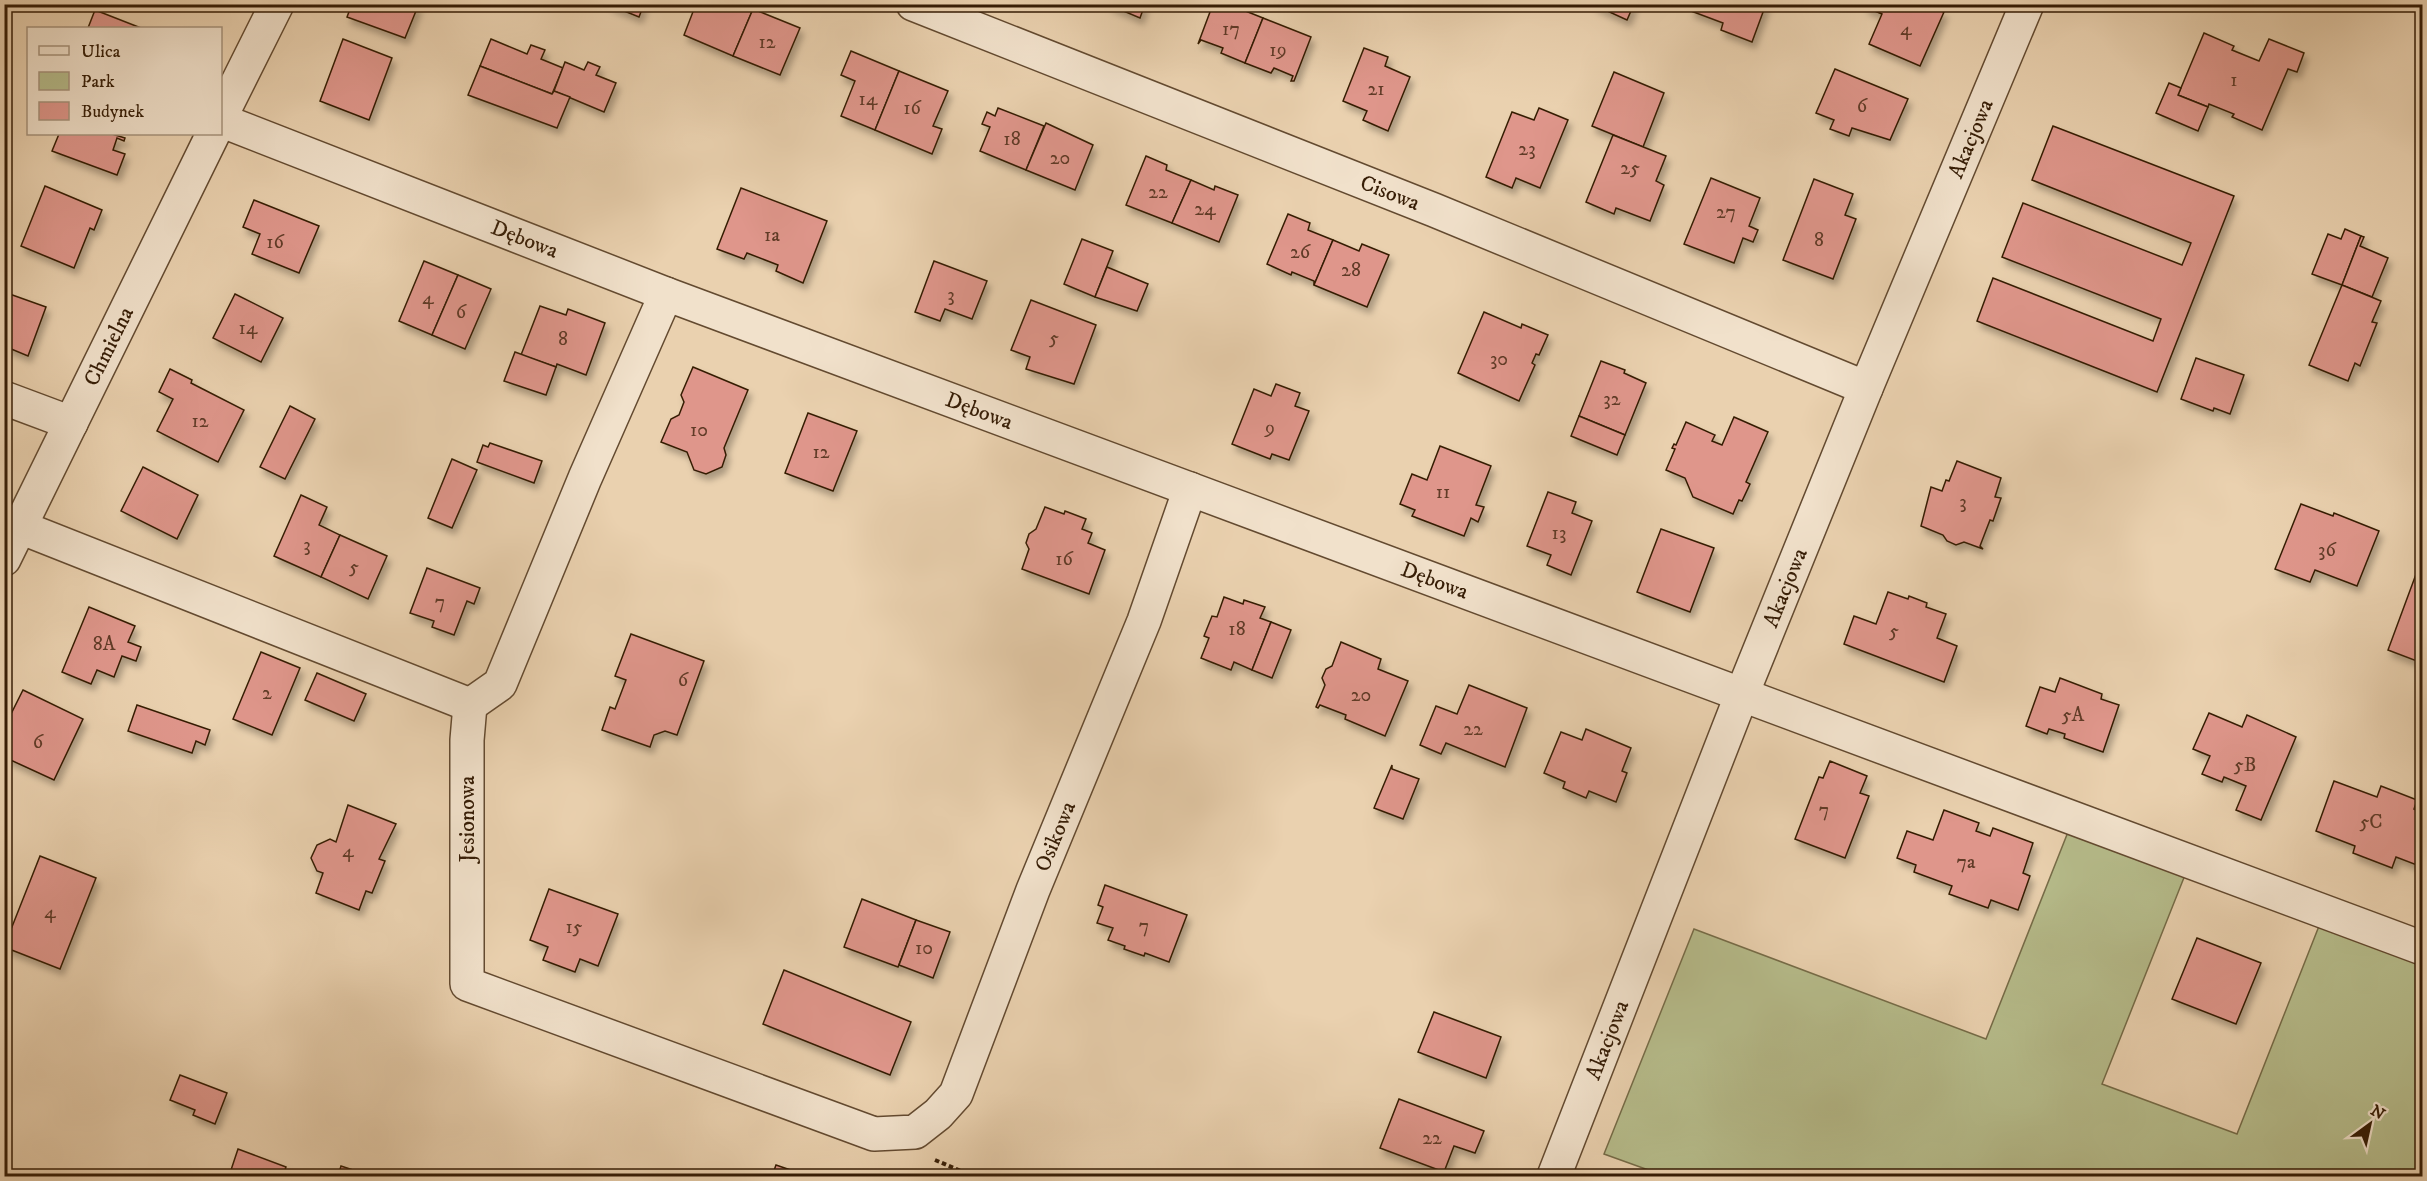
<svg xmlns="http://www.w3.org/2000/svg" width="2427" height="1181" font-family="'IM FELL DW Pica',serif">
	<defs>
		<filter id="shadow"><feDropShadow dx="3.5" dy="6" stdDeviation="3" flood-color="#0004"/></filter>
	</defs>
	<rect width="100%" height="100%" fill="#ead1af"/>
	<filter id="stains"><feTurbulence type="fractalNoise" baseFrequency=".00333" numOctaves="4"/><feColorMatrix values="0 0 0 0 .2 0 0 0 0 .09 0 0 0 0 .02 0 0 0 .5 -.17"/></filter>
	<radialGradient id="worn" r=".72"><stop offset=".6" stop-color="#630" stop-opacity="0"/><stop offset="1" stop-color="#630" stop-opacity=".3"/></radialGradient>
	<polygon fill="#b6bc8b" stroke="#766c48" stroke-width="1.5" points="2070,827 2187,870 2102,1084 2237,1134 2321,921 2422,961 2422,1176 1665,1176 1604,1154 1694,929 1986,1039"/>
	<g fill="#df968b" stroke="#361d06" stroke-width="1.5" filter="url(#shadow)">
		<polygon points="352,4 413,4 418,6 405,38 347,17"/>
		<polygon points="607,4 644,4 639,17"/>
		<polygon points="696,4 741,4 753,9 733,56 684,35"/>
		<polygon points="1107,4 1145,4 1140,18"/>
		<polygon points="1213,4 1228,4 1263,18 1245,63 1221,53 1223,48 1201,40 1198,44"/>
		<polygon points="1592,4 1634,4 1627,20"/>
		<polygon points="1693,4 1766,4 1752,42 1721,30 1723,23 1691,11"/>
		<polygon points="1866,4 1935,4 1933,8 1944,12 1920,66 1869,44 1882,14 1865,7"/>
		<polygon points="753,9 800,28 780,75 733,56"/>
		<polygon points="95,10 141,28 88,28"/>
		<polygon points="1263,18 1311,37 1294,81 1291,81 1293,76 1274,68 1271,73 1245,63"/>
		<polygon points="2204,33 2234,46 2232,50 2259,61 2269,39 2304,53 2297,72 2288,69 2262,130 2232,117 2234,114 2209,104 2208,107 2178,95"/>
		<polygon points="343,39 392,58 369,120 320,101"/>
		<polygon points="491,39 527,54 531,45 545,50 541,59 563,68 552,94 480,66"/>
		<polygon points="1364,48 1388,57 1385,66 1410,77 1388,131 1363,120 1367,111 1343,101"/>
		<polygon points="851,51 899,71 875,130 841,116 855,81 841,75"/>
		<polygon points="565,62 584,70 588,62 600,67 596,75 616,83 604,112 554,91"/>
		<polygon points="480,66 552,94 554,91 570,97 557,128 468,95"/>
		<polygon points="1835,69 1908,99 1890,140 1852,128 1849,136 1830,129 1834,120 1816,113"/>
		<polygon points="899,71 948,91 933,126 942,129 932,154 875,130"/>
		<polygon points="1614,72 1664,93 1643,147 1592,126"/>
		<polygon points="2169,83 2181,88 2178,95 2208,107 2198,131 2156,113"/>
		<polygon points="998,108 1044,126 1026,170 980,151 990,127 982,124 987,112 995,116"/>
		<polygon points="1539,108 1568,120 1540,188 1516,178 1512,188 1486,177 1512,112 1534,120"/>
		<polygon points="1046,123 1093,145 1075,190 1026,170"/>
		<polygon points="2053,126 2234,196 2157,392 1977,321 1993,278 2153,341 2161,319 2002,257 2023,203 2182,265 2191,243 2032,180"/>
		<polygon points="59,134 112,134 125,138 124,141 117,138 113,150 125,154 117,175 52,151"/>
		<polygon points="1613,135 1666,156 1656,181 1664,185 1650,221 1616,208 1614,214 1586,202"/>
		<polygon points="1146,156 1167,165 1166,170 1191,180 1172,223 1126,205"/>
		<polygon points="1711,178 1760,198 1749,226 1758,230 1753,242 1743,238 1734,263 1684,244"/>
		<polygon points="1814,179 1853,194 1845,215 1856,219 1833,279 1783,260"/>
		<polygon points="1191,180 1214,190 1215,186 1238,195 1219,242 1172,223"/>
		<polygon points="45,186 102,210 94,230 90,228 74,268 21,246"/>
		<polygon points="741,188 827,221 803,283 776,271 778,265 747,253 744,259 717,249"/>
		<polygon points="254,200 319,226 299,273 252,254 260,234 243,227"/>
		<polygon points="1288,214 1310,223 1308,230 1333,240 1314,285 1314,281 1292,272 1291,275 1267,264"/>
		<polygon points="2345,229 2361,236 2342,285 2312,274 2328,234 2341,239"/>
		<polygon points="2361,236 2364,237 2360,246 2388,258 2372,297 2342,285"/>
		<polygon points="1082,239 1113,251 1095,297 1064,284"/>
		<polygon points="1333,240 1359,251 1362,244 1389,255 1367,307 1314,285"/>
		<polygon points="424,261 458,275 432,335 399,321"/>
		<polygon points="934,261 987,281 972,319 945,309 940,321 915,312"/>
		<polygon points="1107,267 1148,284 1137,311 1095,297"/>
		<polygon points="458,275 491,289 465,349 432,335"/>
		<polygon points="2342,285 2381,301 2372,322 2377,323 2360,366 2355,363 2348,381 2309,365"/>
		<polygon points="4,292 46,307 28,356 4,346"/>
		<polygon points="235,294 283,318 261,362 213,338"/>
		<polygon points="1031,300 1096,325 1074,384 1026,369 1030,357 1011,350"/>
		<polygon points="540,306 566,315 568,309 605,323 586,375 557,364 556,367 521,355"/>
		<polygon points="1484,312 1521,328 1522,324 1548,335 1539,355 1536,354 1532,363 1535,365 1519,401 1458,373"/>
		<polygon points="515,352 556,367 546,395 504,381"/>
		<polygon points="2196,358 2244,375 2230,414 2214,408 2213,411 2181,399"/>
		<polygon points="1601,361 1625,370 1624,373 1646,383 1625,435 1579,416"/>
		<polygon points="693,367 748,390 724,448 726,455 722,467 706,474 694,470 687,452 661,442 671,419 679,415 684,402 681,395"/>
		<polygon points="170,369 192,380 191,383 244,410 218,462 157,431 173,399 159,392"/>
		<polygon points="1276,384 1300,393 1295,406 1309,411 1289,460 1272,454 1270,459 1232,444 1254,389 1271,396"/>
		<polygon points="290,406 315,419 285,479 260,467"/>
		<polygon points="808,413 857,431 833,491 785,473"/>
		<polygon points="1579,416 1625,435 1617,455 1571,436"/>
		<polygon points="1734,417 1768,432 1746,482 1750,484 1742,501 1739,500 1733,514 1693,497 1685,478 1666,470 1675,449 1672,448 1674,444 1676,445 1686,422 1715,435 1712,441 1722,445"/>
		<polygon points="490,443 542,461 534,483 477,462 483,445 488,447"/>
		<polygon points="1440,446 1491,466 1476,505 1484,507 1478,522 1471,518 1464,536 1412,516 1415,510 1400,504 1412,474 1427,480"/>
		<polygon points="452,459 477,470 452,528 428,518"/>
		<polygon points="1957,461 2001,478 1995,497 2001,498 1993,521 1990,520 1980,546 1983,549 1964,542 1956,545 1947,541 1943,535 1921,526 1931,487 1942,491 1946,480 1949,481"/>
		<polygon points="143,467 198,495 177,539 121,511"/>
		<polygon points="1548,492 1576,502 1572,513 1592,521 1571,575 1547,565 1551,555 1527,546"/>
		<polygon points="301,495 327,507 319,525 340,535 321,577 274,556"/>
		<polygon points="2301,504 2333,516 2334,513 2379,531 2357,586 2315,570 2310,582 2275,569"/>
		<polygon points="1045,507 1064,514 1065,511 1086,519 1082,529 1092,533 1088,543 1105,550 1089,594 1022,569 1029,549 1026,543 1029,534 1036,529"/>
		<polygon points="1661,529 1714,548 1690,612 1637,592"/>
		<polygon points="340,535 387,556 368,599 321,577"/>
		<polygon points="2422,558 2422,663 2388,650"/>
		<polygon points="427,568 480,588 474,604 467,601 454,635 432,627 434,621 410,613"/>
		<polygon points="1888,592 1908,599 1909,596 1927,603 1926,607 1946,614 1937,638 1957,646 1944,682 1844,644 1854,616 1876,624"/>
		<polygon points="1224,597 1243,604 1244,600 1265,607 1260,618 1271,622 1252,670 1234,662 1231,670 1201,658 1209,638 1204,636 1212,616 1217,617"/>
		<polygon points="89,607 135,626 128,642 141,647 136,661 122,656 114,677 97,670 91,684 62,672"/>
		<polygon points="1271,622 1291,630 1272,678 1252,670"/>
		<polygon points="631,634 704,661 677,735 665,731 654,735 650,747 602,730 610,707 615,709 626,680 615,676"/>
		<polygon points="1341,642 1381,659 1378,669 1408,681 1385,736 1345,719 1346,715 1320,705 1318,708 1316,707 1325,685 1322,678 1326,669 1332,666"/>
		<polygon points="261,652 300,668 272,735 233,719"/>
		<polygon points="317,673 366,694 354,721 305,700"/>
		<polygon points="2060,678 2102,694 2101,699 2119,705 2103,752 2064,738 2065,734 2049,729 2047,734 2026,726 2040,687 2055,692"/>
		<polygon points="1469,685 1527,708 1505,767 1446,743 1441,754 1420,745 1436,706 1457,714"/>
		<polygon points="23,690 83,719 54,780 4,757 4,728"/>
		<polygon points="137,705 210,730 205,745 196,741 192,753 128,731"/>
		<polygon points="2209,713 2242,727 2247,715 2296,737 2261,820 2236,810 2246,786 2224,777 2222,782 2202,774 2210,756 2193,749"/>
		<polygon points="1586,729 1631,748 1622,771 1627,773 1616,802 1589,791 1586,798 1563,788 1565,782 1544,773 1561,732 1582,740"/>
		<polygon points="1830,761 1867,776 1860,793 1869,796 1845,858 1795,839 1819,777 1823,778"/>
		<polygon points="1392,765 1392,769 1419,779 1403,819 1374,808"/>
		<polygon points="2334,781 2377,797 2381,786 2417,800 2414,809 2422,813 2422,867 2396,857 2392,868 2353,853 2355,846 2316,831"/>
		<polygon points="348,805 396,824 379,859 385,861 372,893 366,891 359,910 316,893 323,873 317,871 311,858 317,845 330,839 336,842"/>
		<polygon points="1944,810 1979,823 1976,831 1990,836 1993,828 2033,843 2023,873 2030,876 2018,910 1991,900 1988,908 1949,894 1952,886 1914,872 1916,865 1897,858 1907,831 1933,840"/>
		<polygon points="40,856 96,878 60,969 4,947"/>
		<polygon points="1105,885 1187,915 1169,962 1145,953 1144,956 1124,949 1125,946 1108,940 1113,928 1097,923 1103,907 1098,905"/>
		<polygon points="549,889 618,914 598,966 580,959 575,972 543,960 548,947 530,940"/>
		<polygon points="862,899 916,920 898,967 844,947"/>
		<polygon points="916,920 950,932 933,978 899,965"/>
		<polygon points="2197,938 2261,963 2236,1024 2172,999"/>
		<polygon points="784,970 911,1022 890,1075 763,1024"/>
		<polygon points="1434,1012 1501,1037 1486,1078 1418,1052"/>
		<polygon points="180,1075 227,1093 215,1124 193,1115 195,1110 170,1100"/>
		<polygon points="1399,1099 1484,1131 1475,1153 1454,1146 1444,1172 1380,1148"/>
		<polygon points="238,1149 286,1167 283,1176 229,1176"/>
		<polygon points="776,1165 808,1176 772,1176"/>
		<polygon points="341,1166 371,1176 338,1176"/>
	</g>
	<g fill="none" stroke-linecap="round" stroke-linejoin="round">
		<defs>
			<g id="minor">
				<path id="s1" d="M913,4L1434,210L1866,388"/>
				<polyline points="220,118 277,4"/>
				<path id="s2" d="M220,120L666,294L2422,948"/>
				<polyline points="4,398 71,423"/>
				<polyline points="20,527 470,705"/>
				<path id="s3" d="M4,559L213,134"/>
				<path id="s4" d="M470,705L467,740V984L874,1134L915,1132L938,1114L956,1094L1033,890L1144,621L1190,489"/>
				<polyline points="470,705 500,684 585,478 666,294"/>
				<path id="s5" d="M1554,1176L1742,694L1866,388L2027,4"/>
			</g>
		</defs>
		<use href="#minor" stroke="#634a30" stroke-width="36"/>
		<polyline stroke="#361d06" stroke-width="4" stroke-dasharray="4.5 3" stroke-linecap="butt" points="935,1160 973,1176"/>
		<use href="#minor" stroke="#f1e1cb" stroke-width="33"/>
	</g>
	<g text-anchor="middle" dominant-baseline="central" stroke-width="4.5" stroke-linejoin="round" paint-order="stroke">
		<g font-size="20" fill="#603b27">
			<text x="1231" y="29">17</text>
			<text x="1906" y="29">4</text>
			<text x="767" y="42">12</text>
			<text x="1278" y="50">19</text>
			<text x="2234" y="80">1</text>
			<text x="1376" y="89">21</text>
			<text x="868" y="99">14</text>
			<text x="1862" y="106">6</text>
			<text x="912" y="108">16</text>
			<text x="1012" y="139">18</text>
			<text x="1527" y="149">23</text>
			<text x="1060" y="158">20</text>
			<text x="1630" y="168">25</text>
			<text x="1158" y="192">22</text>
			<text x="1205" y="209">24</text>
			<text x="1726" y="212">27</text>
			<text x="772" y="235">1a</text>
			<text x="1819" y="240">8</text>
			<text x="275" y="242">16</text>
			<text x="1300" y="252">26</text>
			<text x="1351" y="270">28</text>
			<text x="951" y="295">3</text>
			<text x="428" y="298">4</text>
			<text x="461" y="312">6</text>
			<text x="248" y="328">14</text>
			<text x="1054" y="338">5</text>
			<text x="563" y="339">8</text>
			<text x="1499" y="359">30</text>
			<text x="1612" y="399">32</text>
			<text x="200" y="421">12</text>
			<text x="1270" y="428">9</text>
			<text x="699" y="430">10</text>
			<text x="821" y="452">12</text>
			<text x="1443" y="492">11</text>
			<text x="1963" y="502">3</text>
			<text x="1559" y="533">13</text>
			<text x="307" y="545">3</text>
			<text x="2327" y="550">36</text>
			<text x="1064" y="559">16</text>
			<text x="354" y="567">5</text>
			<text x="440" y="602">7</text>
			<text x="1237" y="629">18</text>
			<text x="1894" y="631">5</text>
			<text x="104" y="644">8A</text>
			<text x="683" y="680">6</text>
			<text x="267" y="693">2</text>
			<text x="1361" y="695">20</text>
			<text x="2073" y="715">5A</text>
			<text x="1473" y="729">22</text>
			<text x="38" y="742">6</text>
			<text x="2245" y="765">5B</text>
			<text x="1824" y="810">7</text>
			<text x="2371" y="822">5C</text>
			<text x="348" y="851">4</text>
			<text x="1966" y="862">7a</text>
			<text x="50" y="912">4</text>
			<text x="1144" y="926">7</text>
			<text x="574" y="927">15</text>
			<text x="924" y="948">10</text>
			<text x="1432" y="1138">22</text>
		</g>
		<g font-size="22" fill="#361d06" stroke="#f1e1cb">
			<text stroke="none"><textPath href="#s5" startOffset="1118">Akacjowa</textPath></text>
			<text stroke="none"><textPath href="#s1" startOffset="513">Cisowa</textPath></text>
			<text stroke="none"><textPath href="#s2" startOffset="327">Dębowa</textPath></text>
			<text stroke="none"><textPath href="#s3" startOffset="237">Chmielna</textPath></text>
			<text stroke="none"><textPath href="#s2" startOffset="813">Dębowa</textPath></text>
			<text stroke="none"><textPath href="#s2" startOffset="1299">Dębowa</textPath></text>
			<text stroke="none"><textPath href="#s5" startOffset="632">Akacjowa</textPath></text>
			<text transform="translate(467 819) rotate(-90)">Jesionowa</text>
			<text stroke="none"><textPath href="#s4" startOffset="1086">Osikowa</textPath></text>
			<text stroke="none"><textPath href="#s5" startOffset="146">Akacjowa</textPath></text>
		</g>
	</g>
	<rect width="2427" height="1181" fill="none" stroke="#ead1af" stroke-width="24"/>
	<rect x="6" y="6" width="2415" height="1169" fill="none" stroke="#361d06" stroke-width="3"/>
	<rect x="12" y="12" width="2403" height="1157" fill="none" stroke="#361d06" stroke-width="1.5"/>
	<rect x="27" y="27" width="195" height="108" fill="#f1e1cb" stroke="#a6937c" stroke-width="1.5"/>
	<rect x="39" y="46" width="30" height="9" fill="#f1e1cb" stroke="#a6937c" stroke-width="1.5"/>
	<text x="81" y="57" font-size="18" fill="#361d06">Ulica</text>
	<rect x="39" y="72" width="30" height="18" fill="#b6bc8b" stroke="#a6937c" stroke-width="1.5"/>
	<text x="81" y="87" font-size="18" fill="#361d06">Park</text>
	<rect x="39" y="102" width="30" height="18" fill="#df968b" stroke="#a6937c" stroke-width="1.5"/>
	<text x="81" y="117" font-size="18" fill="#361d06">Budynek</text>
	<g transform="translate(2370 1124) rotate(33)" stroke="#f1e1cb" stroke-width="4.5" paint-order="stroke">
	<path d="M0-4.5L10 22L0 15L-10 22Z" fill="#361d06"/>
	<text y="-9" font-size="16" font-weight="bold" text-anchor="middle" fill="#361d06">N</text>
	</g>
	<rect width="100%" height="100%" filter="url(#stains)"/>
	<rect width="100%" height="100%" fill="url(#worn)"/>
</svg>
